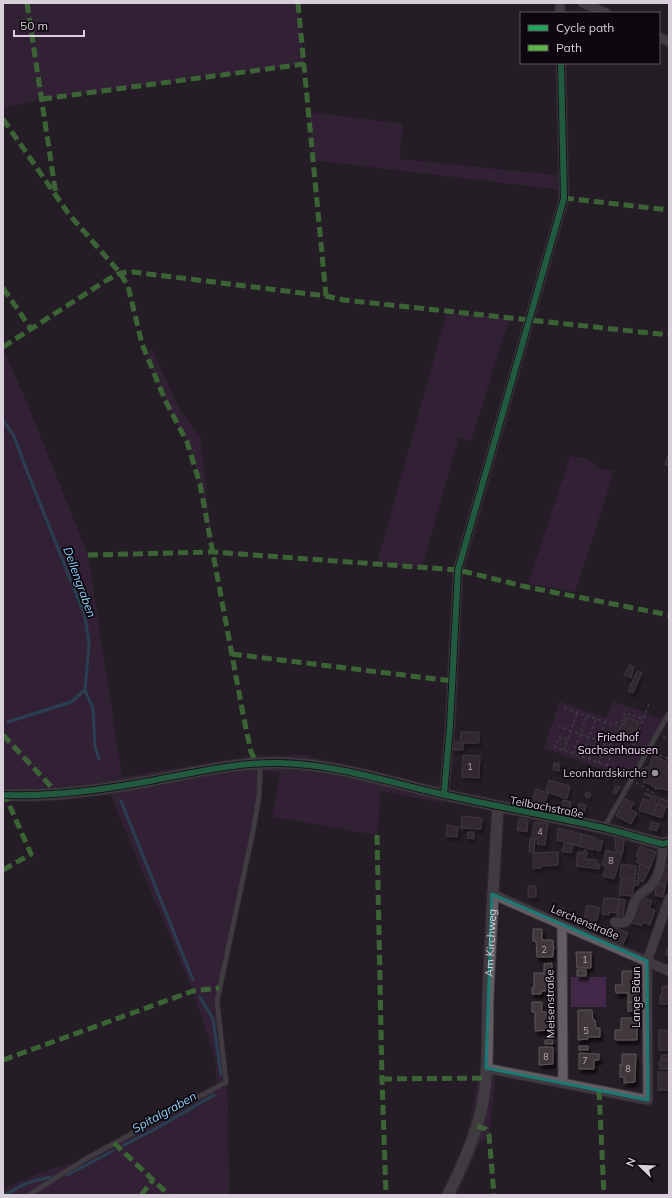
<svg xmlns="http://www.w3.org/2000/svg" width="672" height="1198" font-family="Mulish,sans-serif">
	<defs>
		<filter id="shadow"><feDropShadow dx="2.5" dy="4.5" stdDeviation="1" flood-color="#0009"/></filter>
	</defs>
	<rect width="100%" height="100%" fill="#251e26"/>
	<g fill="#432748">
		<polygon points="3,3 298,3 304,64 42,99 3,108"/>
		<polygon points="309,112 403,124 399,159 563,176 563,190 313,160"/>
		<polygon points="447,312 509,319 471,441 459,437 422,567 377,564"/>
		<polygon points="151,348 181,412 200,437 213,552 200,484 195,464 187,442 165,400 152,370 148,358"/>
		<polygon points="3,349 25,398 88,555 122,777 254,756 304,755 347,766 396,782 444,795 443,803 381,791 377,835 272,817 281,772 260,771 259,796 217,1000 228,1102 229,1195 3,1195 3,1190 39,1173 84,1160 217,1086 215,1059 193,991 108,789 5,795 8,803 3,802"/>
		<polygon points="570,456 589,459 598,469 614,471 575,592 528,583"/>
		<polygon points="613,701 665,720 631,779 544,748 560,702 606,718"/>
		<rect x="571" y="977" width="35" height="30"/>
		<polygon points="495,1069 494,1094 489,1135 480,1143 457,1195 440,1195 464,1146 474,1103 478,1078 485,1078"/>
	</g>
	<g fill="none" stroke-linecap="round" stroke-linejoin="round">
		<g stroke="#316786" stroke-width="3">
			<polyline points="3,420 14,436 25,466 85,616 89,644 85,690 93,709 95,747 99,759"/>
			<polyline points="8,722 71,702 85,690"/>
			<polyline points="121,801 193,980"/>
			<polyline points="200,997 213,1019 221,1074"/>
			<polyline points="124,1145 155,1129 214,1095"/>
			<polyline points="65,1175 69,1174 113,1151"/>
			<path d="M5,1195C24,1184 31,1180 53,1177"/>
		</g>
	</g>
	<g fill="#40383b" stroke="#5f5658" filter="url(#shadow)">
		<polygon points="669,453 669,466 665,464"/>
		<polygon points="630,665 634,667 631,678 624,675"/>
		<polygon points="637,671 642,673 633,693 628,691"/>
		<polygon points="626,717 639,722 636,731 633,730 630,737 619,732 622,723 624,724"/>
		<polygon points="461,732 479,732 479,743 463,743 463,750 453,750 453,742 460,742"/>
		<polygon points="463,755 480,756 479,778 462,777"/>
		<polygon points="653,755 669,763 667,770 669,771 669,791 661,788 660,790 653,786 652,787 652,785 643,782 645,777 643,777 641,773 642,769 647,767 649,768"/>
		<polygon points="554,763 559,763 559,771 553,770"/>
		<polygon points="606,774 610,775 608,780 605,778"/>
		<polygon points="549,780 570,786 567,799 546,792"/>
		<polygon points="616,786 620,787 616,794 613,793"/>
		<polygon points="536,789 548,793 544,807 532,803"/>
		<polygon points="586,792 591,794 589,798 585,796"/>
		<polygon points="645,793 657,797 654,803 657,804 653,815 639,810 643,798 649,801 651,797 645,795"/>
		<polygon points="659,798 669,801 669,808 657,804"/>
		<polygon points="625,799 634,803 630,809 637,813 631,824 616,816"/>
		<polygon points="563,800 571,802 569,813 560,811"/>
		<polygon points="579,803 586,805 583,817 576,815"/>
		<polygon points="657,804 666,807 662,818 653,815"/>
		<polygon points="462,816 482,818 481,829 461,828"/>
		<polygon points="519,819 528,820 527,832 517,830"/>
		<polygon points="534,822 548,823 545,845 537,844 538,839 532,838"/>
		<polygon points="651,822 659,824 657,831 649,829"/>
		<polygon points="447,825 458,827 457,837 446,836"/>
		<polygon points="558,828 582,834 579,846 557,840"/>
		<polygon points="468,832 474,832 474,839 467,838"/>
		<polygon points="582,834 596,838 593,850 579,846"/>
		<polygon points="615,837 624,840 623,853 616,851"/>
		<polygon points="530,838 535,838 534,853 529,852"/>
		<polygon points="598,840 603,841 600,851 595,849"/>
		<polygon points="565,842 573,845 571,853 562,851"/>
		<polygon points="640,846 656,852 650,868 636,862 639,857 636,856"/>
		<polygon points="584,850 587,851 586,859 597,860 596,864 600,864 599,869 576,866 578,852 584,853"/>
		<polygon points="606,850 622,854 614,879 603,876 606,866 602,865"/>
		<polygon points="558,852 558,865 541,866 541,868 533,868 533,853"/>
		<polygon points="621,864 636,866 635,879 620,877"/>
		<polygon points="640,864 650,868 643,882 637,879 639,874 637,874 640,867 638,867"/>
		<polygon points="664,864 669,865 669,875 661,872"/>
		<polygon points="661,872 669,875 665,886 657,883"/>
		<polygon points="621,879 639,881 638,885 634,885 632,896 619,895"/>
		<polygon points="657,883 665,886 663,897 655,895"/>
		<rect x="528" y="886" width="8" height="11"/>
		<polygon points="642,897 652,901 649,908 655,910 650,925 643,922 642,926 630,922 635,910 637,911"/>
		<polygon points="604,898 619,899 617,913 609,912 609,915 602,914"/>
		<polygon points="619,899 625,900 623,918 617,917"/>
		<polygon points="587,905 600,908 596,923 603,926 600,932 583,924"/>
		<rect x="559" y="908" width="5" height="8"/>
		<polygon points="603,926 611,929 608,935 600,932"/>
		<polygon points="612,926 628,933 622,946 606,939"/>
		<polygon points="533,929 542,929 542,940 553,940 554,950 553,950 553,957 537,957 536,941 533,941"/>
		<polygon points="669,946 669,956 665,954"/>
		<polygon points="576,952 591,952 591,968 577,968"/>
		<polygon points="552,963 552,972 550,972 552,989 546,989 546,991 541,991 541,994 532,994 532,988 534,988 534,973 544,973 544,964"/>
		<rect x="577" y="970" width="9" height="6"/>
		<polygon points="622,971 637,971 637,1002 628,1002 628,993 616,993 615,985 622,985"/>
		<polygon points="662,986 669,986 669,1004 660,1004 660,995 662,995"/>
		<polygon points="532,1002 542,1002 542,1012 551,1012 552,1025 555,1024 555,1033 549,1033 549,1030 535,1031 535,1012 532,1012"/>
		<rect x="628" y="1002" width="9" height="9"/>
		<polygon points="578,1010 592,1010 593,1020 595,1020 596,1028 600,1028 600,1037 588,1037 588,1039 578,1040"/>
		<polygon points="621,1018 637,1018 637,1040 615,1040 615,1030 621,1030"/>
		<rect x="659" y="1030" width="10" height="20"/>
		<polygon points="552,1039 553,1044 545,1044 545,1040"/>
		<rect x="579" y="1046" width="9" height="4"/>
		<polygon points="539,1047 553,1047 553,1064 539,1065"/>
		<polygon points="579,1053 599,1054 599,1060 594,1060 594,1069 579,1069"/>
		<polygon points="622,1054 636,1054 635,1082 624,1083 624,1077 620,1077 620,1064 622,1065"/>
		<polygon points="661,1055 669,1055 669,1061 661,1060"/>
		<polygon points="661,1060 669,1061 669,1069 660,1069 659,1061"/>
		<rect x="658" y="1072" width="11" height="18"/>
	</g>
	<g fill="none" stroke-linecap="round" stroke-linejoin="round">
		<defs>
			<g id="service">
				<polyline points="604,828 669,713"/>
				<polyline points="29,1195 84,1160 226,1082 217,1001 253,831 259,796 260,771 258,765"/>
			</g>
			<g id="minor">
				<polyline points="560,3 560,13"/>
				<polyline points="583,3 606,13"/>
				<polyline points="659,37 669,42"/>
				<polyline points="444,795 450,726 458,570 564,198 561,63"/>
				<polyline points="492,894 562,925 669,971"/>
				<path d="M615,922C634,927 629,908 637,898C640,893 647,890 651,886C661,874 662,858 663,844"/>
				<polyline points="562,925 563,1083"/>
				<polyline points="486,1068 648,1100 647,961 669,899"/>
			</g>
			<g id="tertiary">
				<path d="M3,795C53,797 102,790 150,781C193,773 237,762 280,763C335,764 392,783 446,795C498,807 552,816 604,828C624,833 643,839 663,844L669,842"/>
				<path id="s1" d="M448,1195C462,1167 475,1138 482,1107C489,1073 487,1031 488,995C491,932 494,870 498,807"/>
			</g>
		</defs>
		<use href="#service" stroke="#3f3940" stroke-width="6"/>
		<use href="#minor" stroke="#3f3940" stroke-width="11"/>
		<use href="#tertiary" stroke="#3f3940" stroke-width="13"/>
		<g stroke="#635e63" stroke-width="1.5" stroke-dasharray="3 3" stroke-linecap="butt">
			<polyline points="564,708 612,724 622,721 625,713 643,719"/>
			<polyline points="558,726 638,755"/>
			<polyline points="663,737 669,739"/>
			<polyline points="567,740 559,737 555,747 611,767"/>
			<polyline points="598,741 605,722"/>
			<polyline points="564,750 577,713"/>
			<polyline points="631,752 649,704"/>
			<polyline points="654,753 669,759"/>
			<polyline points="573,754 587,716"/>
			<polyline points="582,757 596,719"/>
			<polyline points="589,759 596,741"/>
			<polyline points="598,763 605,744"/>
			<polyline points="607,766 614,747"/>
			<path d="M636,783C643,786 646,790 654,793L656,787"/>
		</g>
		<use href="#service" stroke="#635d63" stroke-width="4.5"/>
		<use href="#minor" stroke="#635d63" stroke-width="9"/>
		<use href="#tertiary" stroke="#635d63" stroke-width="11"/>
		<g stroke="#58b947" stroke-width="5" stroke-dasharray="10 5" stroke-linecap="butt">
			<polyline points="27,3 56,195"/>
			<polyline points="298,3 326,296"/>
			<polyline points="42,99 304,64"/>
			<polyline points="3,119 68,213 120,273 128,286 142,344 165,400 187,442 200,484 243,714 251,752 257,763"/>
			<polyline points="564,198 669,210"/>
			<polyline points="3,288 31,329"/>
			<polyline points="3,347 107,280 120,273 133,272 326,296 344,300 669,335"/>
			<polyline points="88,555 213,552 458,570 527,587 669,615"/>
			<polyline points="232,654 452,681"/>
			<polyline points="3,735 58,794"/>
			<polyline points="377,835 382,1079 386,1195"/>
			<polyline points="3,870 31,854 5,795"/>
			<polyline points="3,1060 193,991 219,988"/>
			<polyline points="382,1079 485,1078"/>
			<polyline points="599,1090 604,1195"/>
			<polyline points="477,1126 486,1129 489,1135 494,1195"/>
			<polyline points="114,1143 169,1195"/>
			<polyline points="141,1195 153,1180"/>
		</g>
		<defs>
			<g id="cycleway">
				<path d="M3,795C53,797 102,790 150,781C193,773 237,762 280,763C335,764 392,783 446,795C498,807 552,816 604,828C624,833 643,839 663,844L669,842"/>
				<polyline points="444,795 450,726 458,570 564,198 561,63"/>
			</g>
		</defs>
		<use href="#cycleway" stroke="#0d070e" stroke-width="8"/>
		<use href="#cycleway" stroke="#20a55d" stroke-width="6"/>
	</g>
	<path d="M0 0H672V1198H0ZM492,894L647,961L648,1100L486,1068Z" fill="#251e26" fill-opacity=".55" fill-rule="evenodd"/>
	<path fill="none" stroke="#197a73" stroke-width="3" stroke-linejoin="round" d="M492,894L647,961L648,1100L486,1068Z"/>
	<circle fill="#9a919b" stroke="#0d070e" stroke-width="1.5" cx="655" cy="773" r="4"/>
	<g text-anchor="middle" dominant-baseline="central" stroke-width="3.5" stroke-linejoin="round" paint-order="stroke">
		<g font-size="9" fill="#b3a9b2">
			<text x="470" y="766">1</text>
			<text x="540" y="831">4</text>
			<text x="611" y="860">8</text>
			<text x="544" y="949">2</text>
			<text x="585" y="959">1</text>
			<text x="586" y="1030">5</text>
			<text x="546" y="1056">8</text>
			<text x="585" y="1060">7</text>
			<text x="628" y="1068">8</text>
		</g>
		<g font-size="11" fill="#fbd6ff" stroke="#0d070e">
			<text x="618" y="737">Friedhof<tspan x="618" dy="13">Sachsenhausen</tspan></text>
		</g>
		<g font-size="11" fill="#d9cfda" stroke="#0d070e" text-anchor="end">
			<text x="647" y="773">Leonhardskirche</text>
		</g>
		<g font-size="11" fill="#d9cfda" stroke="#0d070e">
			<text transform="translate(547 807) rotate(11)">Teilbachstraße</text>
			<text transform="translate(585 922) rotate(23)">Lerchenstraße</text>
			<text stroke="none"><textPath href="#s1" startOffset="259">Am Kirchweg</textPath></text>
			<text transform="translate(636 997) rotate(-90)">Lange Bäun</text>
			<text transform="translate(550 1004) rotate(-91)">Meisenstraße</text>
		</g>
		<g font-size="12" font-style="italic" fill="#8dd0f9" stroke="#0d070e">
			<text transform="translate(80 582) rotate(70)">Dellengraben</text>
			<text transform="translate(164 1112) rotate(-29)">Spitalgraben</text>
		</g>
	</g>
	<rect width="672" height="1198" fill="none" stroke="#d9cfda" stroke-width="8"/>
	<rect x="520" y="12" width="140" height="52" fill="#0d070e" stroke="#5f5760"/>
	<rect x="528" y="25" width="20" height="6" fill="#20a55d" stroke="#5f5760"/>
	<text x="556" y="32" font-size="12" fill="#d9cfda">Cycle path</text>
	<rect x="528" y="45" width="20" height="6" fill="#58b947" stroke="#5f5760"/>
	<text x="556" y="52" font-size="12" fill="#d9cfda">Path</text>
	<g transform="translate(640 1166) rotate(293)" stroke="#0d070e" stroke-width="3" paint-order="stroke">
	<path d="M0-3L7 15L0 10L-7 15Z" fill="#d9cfda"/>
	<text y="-6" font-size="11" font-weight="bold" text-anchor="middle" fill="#d9cfda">N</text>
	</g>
	<path d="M14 30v6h70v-6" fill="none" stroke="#d9cfda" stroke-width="2"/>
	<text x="20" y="30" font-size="12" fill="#d9cfda" stroke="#0d070e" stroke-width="3" paint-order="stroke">50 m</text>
</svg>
